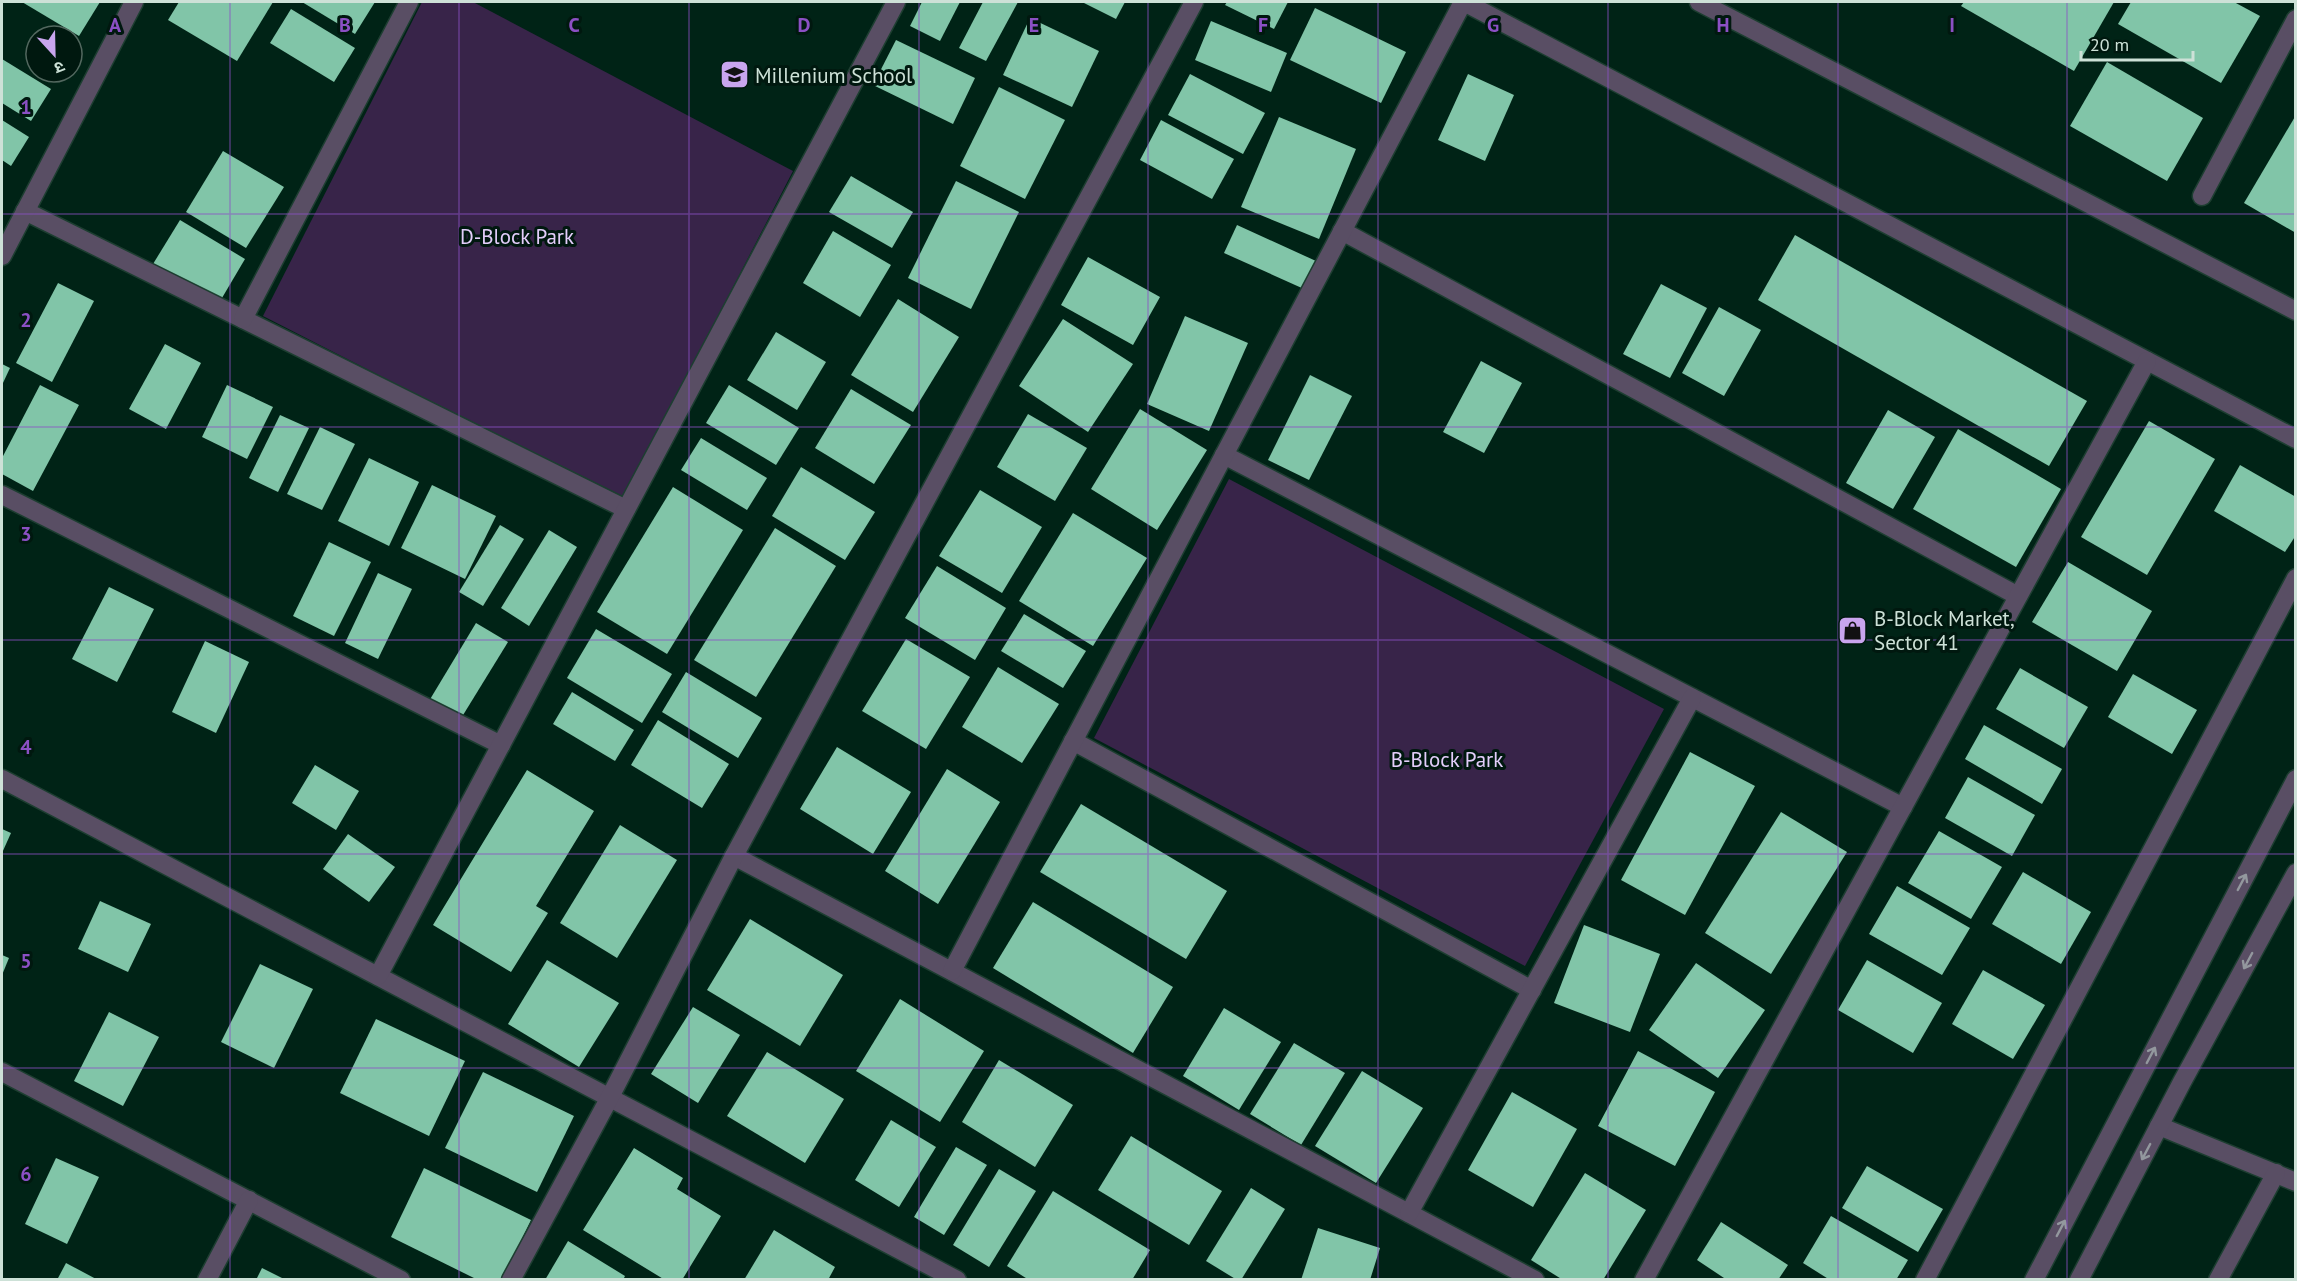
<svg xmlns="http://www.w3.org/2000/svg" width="2297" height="1281" font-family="'PT Sans','Noto Sans Devanagari',sans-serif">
	<rect width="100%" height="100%" fill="#002316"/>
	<g fill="#382449">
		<polygon points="422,2 473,2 793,171 623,500 263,316"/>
		<polygon points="1229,479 1664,709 1525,966 1094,738"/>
	</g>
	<g fill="#81c5a8">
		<polygon points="22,2 100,2 79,36"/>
		<polygon points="179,2 273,2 237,61 168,20"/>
		<polygon points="302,2 375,2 355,34"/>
		<polygon points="922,2 960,2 940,41 910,26"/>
		<polygon points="983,2 1018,2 986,61 959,48"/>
		<polygon points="1082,2 1125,2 1116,19"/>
		<polygon points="1227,2 1288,2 1274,29 1225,5"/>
		<polygon points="1964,2 2114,2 2074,71 1961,6"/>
		<polygon points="2131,2 2234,2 2260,16 2221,83 2118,24"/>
		<polygon points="1315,8 1406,52 1381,103 1290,60"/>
		<polygon points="291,9 355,48 334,82 270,43"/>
		<polygon points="1030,18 1099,51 1072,107 1003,75"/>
		<polygon points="1211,21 1287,53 1271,92 1195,60"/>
		<polygon points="896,40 975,78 953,124 873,85"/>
		<polygon points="2,59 51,89 31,121 2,103"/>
		<polygon points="2107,62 2203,118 2167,181 2070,126"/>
		<polygon points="1190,74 1265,113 1243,154 1168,115"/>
		<polygon points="1468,74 1514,95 1485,161 1438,140"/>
		<polygon points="999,87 1065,120 1025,199 960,166"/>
		<polygon points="2296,115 2296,233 2244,203"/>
		<polygon points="1279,117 1356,149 1319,239 1241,207"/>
		<polygon points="2,120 29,137 11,166 2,160"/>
		<polygon points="1161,120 1234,159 1212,199 1140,160"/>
		<polygon points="223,151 284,187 246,248 186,212"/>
		<polygon points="851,176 913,212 892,248 829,212"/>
		<polygon points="956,181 1019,212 971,309 908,278"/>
		<polygon points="180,220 245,259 219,303 153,264"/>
		<polygon points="1237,225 1316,261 1304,289 1224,253"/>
		<polygon points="833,231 891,265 860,317 803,283"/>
		<polygon points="1795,235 2087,401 2049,466 1758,300"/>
		<polygon points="1088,257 1160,297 1133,345 1061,305"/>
		<polygon points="58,283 94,301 52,382 16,363"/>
		<polygon points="1661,284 1707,308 1670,378 1623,354"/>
		<polygon points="898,299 959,337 913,412 851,375"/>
		<polygon points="1719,307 1761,330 1724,396 1682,373"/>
		<polygon points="1185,316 1248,343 1209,431 1147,404"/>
		<polygon points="1063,319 1133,364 1088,432 1019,386"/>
		<polygon points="776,332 826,362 797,410 747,380"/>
		<polygon points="165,344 201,363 166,429 129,409"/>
		<polygon points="1481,361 1522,383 1484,453 1443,432"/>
		<polygon points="2,364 10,368 2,385"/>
		<polygon points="1310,375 1352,396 1309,480 1268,460"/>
		<polygon points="40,385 79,405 33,491 2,474 2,458"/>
		<polygon points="227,385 273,407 247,459 202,437"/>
		<polygon points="729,385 799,428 776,465 706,423"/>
		<polygon points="851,389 911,425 874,484 815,448"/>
		<polygon points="1140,409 1207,450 1157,530 1091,489"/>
		<polygon points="1888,410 1935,437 1893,509 1846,483"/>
		<polygon points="1028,414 1087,448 1055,501 997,467"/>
		<polygon points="280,415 309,428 278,492 249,478"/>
		<polygon points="2149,421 2215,459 2147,575 2081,537"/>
		<polygon points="320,427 355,444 322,510 287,494"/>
		<polygon points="1958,429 2061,489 2016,567 1913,509"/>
		<polygon points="701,438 767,478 747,510 681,470"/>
		<polygon points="369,458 419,482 389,546 338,521"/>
		<polygon points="2240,465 2296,497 2296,535 2285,552 2214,511"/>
		<polygon points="801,467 875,512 845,560 772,516"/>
		<polygon points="432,485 496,516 465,579 401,548"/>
		<polygon points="673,487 743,530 667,654 597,612"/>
		<polygon points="980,490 1042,527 1002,593 939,556"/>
		<polygon points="1073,513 1147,558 1093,646 1019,601"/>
		<polygon points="500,525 524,539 483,606 459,592"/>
		<polygon points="775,528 836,566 756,697 694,660"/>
		<polygon points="549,530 577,547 529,626 501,608"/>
		<polygon points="329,542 371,562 334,636 293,616"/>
		<polygon points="2068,562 2152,611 2117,671 2032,622"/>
		<polygon points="937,566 1006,608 975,660 905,618"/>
		<polygon points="378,573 412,589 378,659 345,643"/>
		<polygon points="109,587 154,609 117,682 72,659"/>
		<polygon points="1024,614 1086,651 1063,688 1001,651"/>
		<polygon points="476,623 508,642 460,720 429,701"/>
		<polygon points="596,629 672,674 642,723 567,678"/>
		<polygon points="906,639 970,677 926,749 862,711"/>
		<polygon points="205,641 249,662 216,733 172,712"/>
		<polygon points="998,667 1059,704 1022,763 962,727"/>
		<polygon points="2020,668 2088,707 2064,748 1996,709"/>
		<polygon points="686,672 762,718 738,758 662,712"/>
		<polygon points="2133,674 2197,710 2172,754 2108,717"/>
		<polygon points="572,692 634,730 615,761 553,724"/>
		<polygon points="658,720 729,764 702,808 631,765"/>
		<polygon points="1984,725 2062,769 2042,804 1965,759"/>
		<polygon points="837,747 911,792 873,854 800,809"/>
		<polygon points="1690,752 1755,786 1685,915 1621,880"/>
		<polygon points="315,765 359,791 336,830 292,803"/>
		<polygon points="947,769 1000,802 938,904 885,871"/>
		<polygon points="527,770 594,811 536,906 548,913 511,972 433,925"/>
		<polygon points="1968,777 2035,815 2012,856 1945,818"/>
		<polygon points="1081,804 1227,891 1186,959 1040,872"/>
		<polygon points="1781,812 1847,852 1771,974 1705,933"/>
		<polygon points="620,825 677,860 617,958 560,923"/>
		<polygon points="2,829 11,833 2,853"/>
		<polygon points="1939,831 2002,867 1971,919 1908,883"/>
		<polygon points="348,834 395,867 369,902 323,869"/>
		<polygon points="2023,872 2091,912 2061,964 1992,924"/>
		<polygon points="1897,886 1970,928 1942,975 1869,934"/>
		<polygon points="100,901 151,924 128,972 78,949"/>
		<polygon points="1033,902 1173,987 1133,1053 993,968"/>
		<polygon points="750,919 843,975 800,1046 707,990"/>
		<polygon points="1584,925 1660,954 1630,1032 1554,1003"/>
		<polygon points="2,955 9,958 2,975"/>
		<polygon points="547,960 619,1003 579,1067 508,1024"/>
		<polygon points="1867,960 1942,1003 1913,1053 1838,1010"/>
		<polygon points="1696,963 1765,1010 1718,1078 1649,1030"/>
		<polygon points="260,964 313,989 274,1068 221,1042"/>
		<polygon points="1983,970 2045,1005 2013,1059 1952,1024"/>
		<polygon points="900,999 984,1051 940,1122 856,1071"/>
		<polygon points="693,1007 740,1035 698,1103 651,1074"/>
		<polygon points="1224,1008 1281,1042 1239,1110 1183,1076"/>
		<polygon points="109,1012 159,1037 123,1106 74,1081"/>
		<polygon points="376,1019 465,1061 429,1136 340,1093"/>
		<polygon points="1294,1043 1345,1073 1301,1145 1250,1114"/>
		<polygon points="1638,1051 1715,1092 1675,1166 1598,1126"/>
		<polygon points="767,1052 844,1099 805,1163 727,1116"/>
		<polygon points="999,1060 1073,1105 1035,1167 962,1122"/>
		<polygon points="1362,1071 1423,1108 1376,1183 1315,1146"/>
		<polygon points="483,1072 574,1116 537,1192 445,1148"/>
		<polygon points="1512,1092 1577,1129 1533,1207 1468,1170"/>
		<polygon points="891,1120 936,1147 899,1207 855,1180"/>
		<polygon points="1131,1136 1222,1191 1189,1245 1098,1190"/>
		<polygon points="956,1147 987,1165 944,1235 914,1217"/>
		<polygon points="634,1148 683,1178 677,1189 721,1216 682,1280 665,1280 583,1230"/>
		<polygon points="56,1158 99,1177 67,1244 25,1224"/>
		<polygon points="1867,1166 1943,1209 1918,1252 1842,1208"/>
		<polygon points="424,1168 531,1220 502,1280 478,1280 391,1237"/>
		<polygon points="999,1169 1036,1191 989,1267 953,1245"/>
		<polygon points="1585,1173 1646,1210 1603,1280 1563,1280 1531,1260"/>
		<polygon points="1251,1188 1285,1209 1241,1280 1237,1280 1206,1261"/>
		<polygon points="1053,1191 1150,1250 1132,1280 1029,1280 1007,1266"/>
		<polygon points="1831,1216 1908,1260 1896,1280 1830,1280 1803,1263"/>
		<polygon points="1721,1222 1788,1265 1778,1280 1727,1280 1697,1260"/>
		<polygon points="1318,1228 1380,1248 1370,1280 1301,1280"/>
		<polygon points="774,1230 835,1267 828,1280 744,1280"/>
		<polygon points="568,1241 625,1276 623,1280 545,1280"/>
		<polygon points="66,1263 98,1280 57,1280"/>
		<polygon points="262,1268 286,1280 256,1280"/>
	</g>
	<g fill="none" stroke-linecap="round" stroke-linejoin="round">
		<defs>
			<g id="minor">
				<polyline points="1464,2 2296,439"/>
				<polyline points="1699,2 2296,311"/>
				<polyline points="2202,196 2296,19"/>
				<polyline points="25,211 626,509"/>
				<polyline points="1342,231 2018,596"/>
				<polyline points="2,256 134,2"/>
				<polyline points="243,319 409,2"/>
				<polyline points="1224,455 1903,807"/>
				<polyline points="2,495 501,745"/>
				<polyline points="1073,741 1532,990"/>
				<polyline points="2,779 957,1280"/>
				<polyline points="734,856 1535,1280"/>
				<polyline points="952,971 1463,2"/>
				<polyline points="378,976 896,2"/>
				<polyline points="2,1072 401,1280"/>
				<polyline points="2159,1126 2296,1182"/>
				<polyline points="1409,1213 1692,698"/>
				<polyline points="207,1280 249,1200"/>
				<polyline points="511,1280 610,1097 734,856 1194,2"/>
				<polyline points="1644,1280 2147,361"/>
				<polyline points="1925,1280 2296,578"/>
				<polyline points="2034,1280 2296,779"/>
				<polyline points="2079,1280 2182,1082 2296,873"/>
				<polyline points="2218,1280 2276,1173"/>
			</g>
		</defs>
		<use href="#minor" stroke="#1d3e31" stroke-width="21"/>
		<use href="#minor" stroke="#594e64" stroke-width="18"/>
	</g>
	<defs><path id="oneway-shaft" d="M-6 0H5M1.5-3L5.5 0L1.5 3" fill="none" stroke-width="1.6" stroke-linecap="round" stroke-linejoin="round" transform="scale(1.5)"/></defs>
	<g stroke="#93989e">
		<use href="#oneway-shaft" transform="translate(2242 882) rotate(-62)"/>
		<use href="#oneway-shaft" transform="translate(2248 961) rotate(118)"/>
		<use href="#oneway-shaft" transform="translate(2151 1055) rotate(-62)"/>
		<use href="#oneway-shaft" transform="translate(2146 1152) rotate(118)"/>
		<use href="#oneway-shaft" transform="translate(2061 1228) rotate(-62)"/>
	</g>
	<path fill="none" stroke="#8b50c4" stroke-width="1.5" stroke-opacity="0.55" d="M230,2V1280M459,2V1280M689,2V1280M919,2V1280M1148,2V1280M1378,2V1280M1608,2V1280M1838,2V1280M2067,2V1280M2,214H2296M2,427H2296M2,640H2296M2,854H2296M2,1068H2296"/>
	<defs>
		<symbol id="school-square" viewBox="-11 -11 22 22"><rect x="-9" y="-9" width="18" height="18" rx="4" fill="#c9a5ee" stroke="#00180f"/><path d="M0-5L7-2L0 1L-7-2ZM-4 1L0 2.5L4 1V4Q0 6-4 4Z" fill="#111"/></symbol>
		<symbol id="shop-square" viewBox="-11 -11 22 22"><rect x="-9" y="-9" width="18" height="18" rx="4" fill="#c9a5ee" stroke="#00180f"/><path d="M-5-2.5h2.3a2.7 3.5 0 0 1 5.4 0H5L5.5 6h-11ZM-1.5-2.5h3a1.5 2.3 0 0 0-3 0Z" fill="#111"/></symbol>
	</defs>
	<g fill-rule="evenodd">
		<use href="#school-square" x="718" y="58" width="33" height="33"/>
		<use href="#shop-square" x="1836" y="614" width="33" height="33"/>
	</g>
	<g text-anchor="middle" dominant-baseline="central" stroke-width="6" stroke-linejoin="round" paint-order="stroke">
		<g font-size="21" fill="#cde1d7" stroke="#00180f" text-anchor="start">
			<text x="755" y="75">Millenium School</text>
			<text x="1874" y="618">B-Block Market,<tspan x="1874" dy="24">Sector 41</tspan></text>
		</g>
		<g font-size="21" fill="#e3cdfb" stroke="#00180f">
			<text x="517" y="236">D-Block Park</text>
			<text x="1447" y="759">B-Block Park</text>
		</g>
	</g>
	<g font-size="20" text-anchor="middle" font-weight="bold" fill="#8b50c4" stroke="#00180f" stroke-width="6" stroke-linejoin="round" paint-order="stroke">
		<text x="115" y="32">A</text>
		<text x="345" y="32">B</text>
		<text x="574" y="32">C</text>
		<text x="804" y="32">D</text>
		<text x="1034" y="32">E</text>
		<text x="1263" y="32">F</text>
		<text x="1493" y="32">G</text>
		<text x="1723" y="32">H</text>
		<text x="1952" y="32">I</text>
		<text x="26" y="114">1</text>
		<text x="26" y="327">2</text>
		<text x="26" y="541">3</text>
		<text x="26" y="754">4</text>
		<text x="26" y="968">5</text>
		<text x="26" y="1181">6</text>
	</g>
	<rect width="2297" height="1281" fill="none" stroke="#cde1d7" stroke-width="6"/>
	<g transform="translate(54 54) rotate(158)"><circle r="28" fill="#00180f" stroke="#52685f" stroke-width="1.5"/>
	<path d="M0-4.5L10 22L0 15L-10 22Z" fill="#c9a5ee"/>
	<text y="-9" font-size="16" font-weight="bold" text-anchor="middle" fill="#cde1d7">उ</text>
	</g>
	<path d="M2081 51v9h112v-9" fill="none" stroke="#cde1d7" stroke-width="3"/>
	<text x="2090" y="51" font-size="18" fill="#cde1d7" stroke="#00180f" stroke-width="4.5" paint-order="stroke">20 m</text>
</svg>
